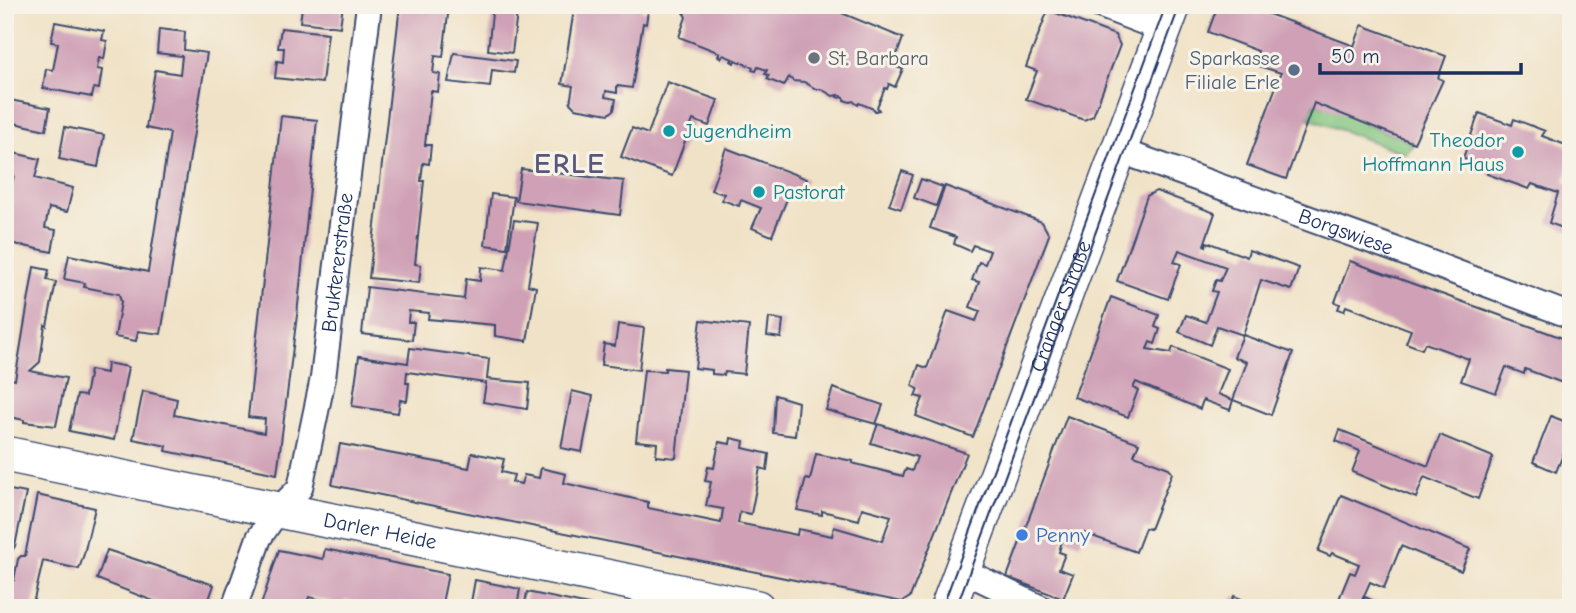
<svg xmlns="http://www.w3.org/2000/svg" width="1576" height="613" font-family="'Comic Neue',sans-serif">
	<rect width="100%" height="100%" fill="#f7f3e8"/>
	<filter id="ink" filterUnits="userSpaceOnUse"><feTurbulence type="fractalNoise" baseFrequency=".0143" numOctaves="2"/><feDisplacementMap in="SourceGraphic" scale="14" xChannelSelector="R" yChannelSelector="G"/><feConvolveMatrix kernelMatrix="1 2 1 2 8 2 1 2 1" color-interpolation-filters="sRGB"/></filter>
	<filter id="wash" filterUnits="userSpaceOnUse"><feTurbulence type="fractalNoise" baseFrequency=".00686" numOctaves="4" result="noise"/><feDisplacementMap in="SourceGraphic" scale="28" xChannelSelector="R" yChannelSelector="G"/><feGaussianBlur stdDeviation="1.57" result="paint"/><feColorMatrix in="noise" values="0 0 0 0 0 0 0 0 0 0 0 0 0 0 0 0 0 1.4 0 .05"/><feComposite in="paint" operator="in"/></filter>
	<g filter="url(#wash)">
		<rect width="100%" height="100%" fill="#f0e2c6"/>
		<polygon fill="#82c57e" stroke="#4e7a6e" stroke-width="2" points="1314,103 1365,121 1365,124 1414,143 1406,154 1308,118"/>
		<g id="blocks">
			<g fill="#cfa0b6">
				<polygon points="293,5 343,5 340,27 300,22 302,8 293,7"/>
				<polygon points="400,5 449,6 443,57 435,56 433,73 440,74 438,92 431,91 425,145 431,145 429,164 423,163 421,181 424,181 415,264 421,265 419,283 369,278"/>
				<polygon points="493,5 518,5 512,53 488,50"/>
				<polygon points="588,5 642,5 641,10 648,11 646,24 643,23 632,88 617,86 617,93 606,91 605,97 616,99 614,110 609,114 575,108 570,103 573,86 562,84 574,10 586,12"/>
				<polygon points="684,5 822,5 903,38 895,60 898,61 896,67 903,69 895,87 889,84 887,89 885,88 877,107 879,110 875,111 874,109 859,103 858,105 853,101 850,102 844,100 844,97 841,96 840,98 837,97 838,95 833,96 821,89 816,89 804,82 793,81 789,77 784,86 767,79 769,75 765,74 767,70 758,67 756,71 752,70 753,67 735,60 734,63 731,61 733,59 723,55 721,58 718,56 720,53 679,37 686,17 684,14 686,12"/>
				<polygon points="1218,5 1263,5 1261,11 1354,46 1362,25 1446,56 1438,78 1443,80 1414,143 1314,103 1286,179 1247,165 1281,73 1253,64 1258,51 1208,32"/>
				<polygon points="1048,10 1115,35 1120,45 1093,116 1084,120 1026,99 1037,71 1026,67"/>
				<polygon points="55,22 104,31 102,40 107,41 104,59 99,58 97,69 102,70 99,89 94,88 92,97 43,88 46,69 53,70 58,43 51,42"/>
				<polygon points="281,28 328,33 322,83 275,78 277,61 283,62 284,48 278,48"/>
				<polygon points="159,29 185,32 184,50 207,53 161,334 138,331 136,341 115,337 121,302 119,294 84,287 85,283 64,279 69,255 148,272 170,133 146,128 155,70 180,74 182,56 157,53"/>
				<polygon points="454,53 516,61 514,73 492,70 490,87 448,82"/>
				<polygon points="667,82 718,100 709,126 693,120 672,176 621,157 632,128 648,134"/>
				<polygon points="5,99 50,108 46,130 5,121"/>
				<polygon points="1479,113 1512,125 1514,119 1545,131 1542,136 1571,147 1571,162 1564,182 1571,184 1571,231 1549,223 1558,193 1532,184 1529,189 1487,174 1489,168 1463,158"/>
				<polygon points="281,116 317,120 297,315 277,474 166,451 167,446 133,439 143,391 177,399 174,415 264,433 265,419 248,417"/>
				<polygon points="65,127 104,135 98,167 59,159"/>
				<polygon points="726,148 807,179 799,198 789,194 772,236 752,228 761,208 741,200 739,206 722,200 724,194 711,190"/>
				<polygon points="5,151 40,159 35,178 73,188 67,212 49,208 45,228 56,230 52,252 5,242 5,213 14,175 5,173"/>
				<polygon points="521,169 624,181 620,215 516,201"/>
				<polygon points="902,171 913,175 901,209 889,205"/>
				<polygon points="921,179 943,187 936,206 914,198"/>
				<polygon points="945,186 1042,222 1049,235 973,437 916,416 923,398 915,396 918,389 912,386 919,365 927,368 948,311 976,321 980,311 970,307 979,282 972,280 979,262 985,264 990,251 973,245 970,251 954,244 956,237 930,228"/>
				<polygon points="1156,191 1215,213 1204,245 1206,246 1207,242 1247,257 1249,250 1299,268 1291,290 1261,280 1243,335 1217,326 1210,345 1179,332 1186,315 1206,322 1217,292 1212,291 1216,280 1220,281 1226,267 1179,250 1174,262 1181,264 1168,299 1117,281 1147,196"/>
				<polygon points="491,194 514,197 507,248 485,245"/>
				<polygon points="514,220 538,223 528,285 536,287 527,341 495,336 495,325 428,319 429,313 409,311 408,322 414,322 412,340 362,334 367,287 464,299 466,279 480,281 481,267 505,270"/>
				<polygon points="1350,261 1571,341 1571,386 1525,369 1524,374 1506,367 1496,393 1461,381 1469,359 1425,343 1422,349 1406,343 1411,330 1346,306 1344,311 1338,309 1340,304 1335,302"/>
				<polygon points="34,267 49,270 47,280 56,282 47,326 45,325 40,362 30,371 66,378 56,426 24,422 24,420 10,417 9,419 5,418 5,377 15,380"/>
				<polygon points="1111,297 1159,315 1155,327 1160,329 1155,344 1150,342 1147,349 1171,353 1173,347 1228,369 1218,394 1233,400 1230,410 1203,400 1200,409 1136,382 1133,388 1138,390 1128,417 1074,397"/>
				<polygon points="769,318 783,320 781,338 767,336"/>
				<polygon points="701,320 749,326 744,374 725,372 724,375 712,374 712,370 695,368"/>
				<polygon points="618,324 644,328 639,370 601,365 604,344 615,346"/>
				<polygon points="1243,335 1293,353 1271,415 1233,400 1247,362 1234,357"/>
				<polygon points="410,348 489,359 487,379 530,383 527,409 483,402 486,383 407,372 406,383 409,383 407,401 400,400 398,413 352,406 359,356 408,363"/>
				<polygon points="107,363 128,367 114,440 69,431 77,395 85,396 90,370 106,373"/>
				<polygon points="665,368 685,370 676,458 656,456 657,443 636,441 644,370 665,371"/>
				<polygon points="833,388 883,405 876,424 826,410"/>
				<polygon points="572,391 593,396 582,452 561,448"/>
				<polygon points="775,395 798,402 795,436 773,433"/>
				<polygon points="1067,416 1139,443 1134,455 1169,468 1172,473 1150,529 1145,528 1136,552 1084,533 1080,544 1063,537 1059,552 1065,554 1059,569 1073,574 1063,599 1007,577"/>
				<polygon points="1551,416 1571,424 1571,435 1556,472 1533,462"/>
				<polygon points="878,424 967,453 910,597 902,602 332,485 340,444 469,468 472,453 504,459 501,472 514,475 512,482 521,484 524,475 539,478 541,468 566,474 564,483 648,502 648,508 721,523 723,509 706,506 711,482 705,481 708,467 714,468 719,442 730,444 731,438 744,441 743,448 769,454 767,470 760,468 751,514 740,512 738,523 797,535 798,529 832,536 834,527 882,541 891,516 862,508 859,520 822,511 822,515 797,510 806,479 810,480 816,454 853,461 852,463 903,476 906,469 912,471 917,457 871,443"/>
				<polygon points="1340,430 1428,466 1440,435 1493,457 1478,499 1424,477 1416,498 1352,472 1360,451 1336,441"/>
				<polygon points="5,489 26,493 15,546 10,554 6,570"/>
				<polygon points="37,495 95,508 84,554 79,569 43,561 32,608 5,608 5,578 14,580 18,559 21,556 25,556"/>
				<polygon points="1341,495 1470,549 1461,571 1401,546 1384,588 1370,582 1359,607 1339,599 1350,572 1355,574 1359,564 1332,553 1330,556 1318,551"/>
				<polygon points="325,549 448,574 441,608 415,608 415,606 399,602 398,608 381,604 380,608 364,608 364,604 345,600 343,606 346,608 330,608 331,602 309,597 305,608 260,608 279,550 323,559"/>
				<polygon points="107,550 214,585 206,608 171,608 97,579"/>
				<polygon points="475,580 520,589 517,608 470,608"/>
				<polygon points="527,592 598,607 598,608 524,608"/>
				<polygon points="1234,596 1246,601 1243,608 1228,608"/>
				<polygon points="1365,597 1384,606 1383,608 1361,608"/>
			</g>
		</g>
	</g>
	<g filter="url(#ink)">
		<use href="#blocks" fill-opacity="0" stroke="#3b4a6e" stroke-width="2"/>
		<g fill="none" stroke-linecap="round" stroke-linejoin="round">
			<defs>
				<g id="street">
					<polyline points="1099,5 1164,30"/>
					<path id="s1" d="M1118,150L1394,249L1571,316"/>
					<polyline points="962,570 1041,608"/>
					<path id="s2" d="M234,608L259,538L278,510L300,488L323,378L369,5"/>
				</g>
				<g id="secondary">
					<path id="s3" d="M5,454L757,608"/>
					<path id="s4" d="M948,608L1173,5"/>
				</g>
			</defs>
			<use href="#street" stroke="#3b4a6e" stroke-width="28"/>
			<use href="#secondary" stroke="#3b4a6e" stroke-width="38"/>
			<use href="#street" stroke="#fff" stroke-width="24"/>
			<use href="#secondary" stroke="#fff" stroke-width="35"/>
			<g stroke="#1b2f5e" stroke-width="2">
				<polyline points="942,608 1166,5"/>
				<polyline points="956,608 1180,5"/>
			</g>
		</g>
	</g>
	<circle fill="#6b7280" stroke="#f7f3e8" stroke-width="2.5" cx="814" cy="58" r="7"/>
	<circle fill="#5c6f8a" stroke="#f7f3e8" stroke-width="2.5" cx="1294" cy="70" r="7"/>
	<g fill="#0f9aa8" stroke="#f7f3e8" stroke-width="2.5">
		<circle cx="669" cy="131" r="7"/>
		<circle cx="1518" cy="152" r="7"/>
		<circle cx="759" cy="192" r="7"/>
	</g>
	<circle fill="#3f7fe0" stroke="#f7f3e8" stroke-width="2.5" cx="1022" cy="535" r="7"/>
	<g text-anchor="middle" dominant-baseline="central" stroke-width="6" stroke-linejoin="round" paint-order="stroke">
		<g font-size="21" fill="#5b616d" stroke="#f7f3e8" text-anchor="start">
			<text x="828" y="58">St. Barbara</text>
		</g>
		<g font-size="21" fill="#4e5e75" stroke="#f7f3e8" text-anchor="end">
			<text x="1280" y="58">Sparkasse<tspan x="1280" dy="24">Filiale Erle</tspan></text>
		</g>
		<g font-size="21" fill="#0d838f" stroke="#f7f3e8" text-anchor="start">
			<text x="683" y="131">Jugendheim</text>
			<text x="1504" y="140" text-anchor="end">Theodor<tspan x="1504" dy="24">Hoffmann Haus</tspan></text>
			<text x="773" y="192">Pastorat</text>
		</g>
		<g font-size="21" fill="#1b2f5e" stroke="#f7f3e8">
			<text stroke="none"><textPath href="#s1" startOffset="242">Borgswiese</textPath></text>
			<text stroke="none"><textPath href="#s2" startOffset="368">Bruktererstraße</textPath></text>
			<text stroke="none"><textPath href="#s4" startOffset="322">Cranger Straße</textPath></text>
			<text stroke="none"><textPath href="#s3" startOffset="383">Darler Heide</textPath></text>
		</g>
		<g font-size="21" fill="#366cbe" stroke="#f7f3e8" text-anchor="start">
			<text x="1036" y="535">Penny</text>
		</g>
		<g font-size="28" font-weight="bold" letter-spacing="2" fill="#5a577d" stroke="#f7f3e8">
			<text x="570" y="164">ERLE</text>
		</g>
	</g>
	<rect width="1576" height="613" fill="none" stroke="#f7f3e8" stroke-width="28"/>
	<path d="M1320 63v10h201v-10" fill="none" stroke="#1b2f5e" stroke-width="3.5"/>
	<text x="1331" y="63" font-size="21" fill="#1b2f5e" stroke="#f7f3e8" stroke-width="5" paint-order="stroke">50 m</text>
</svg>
